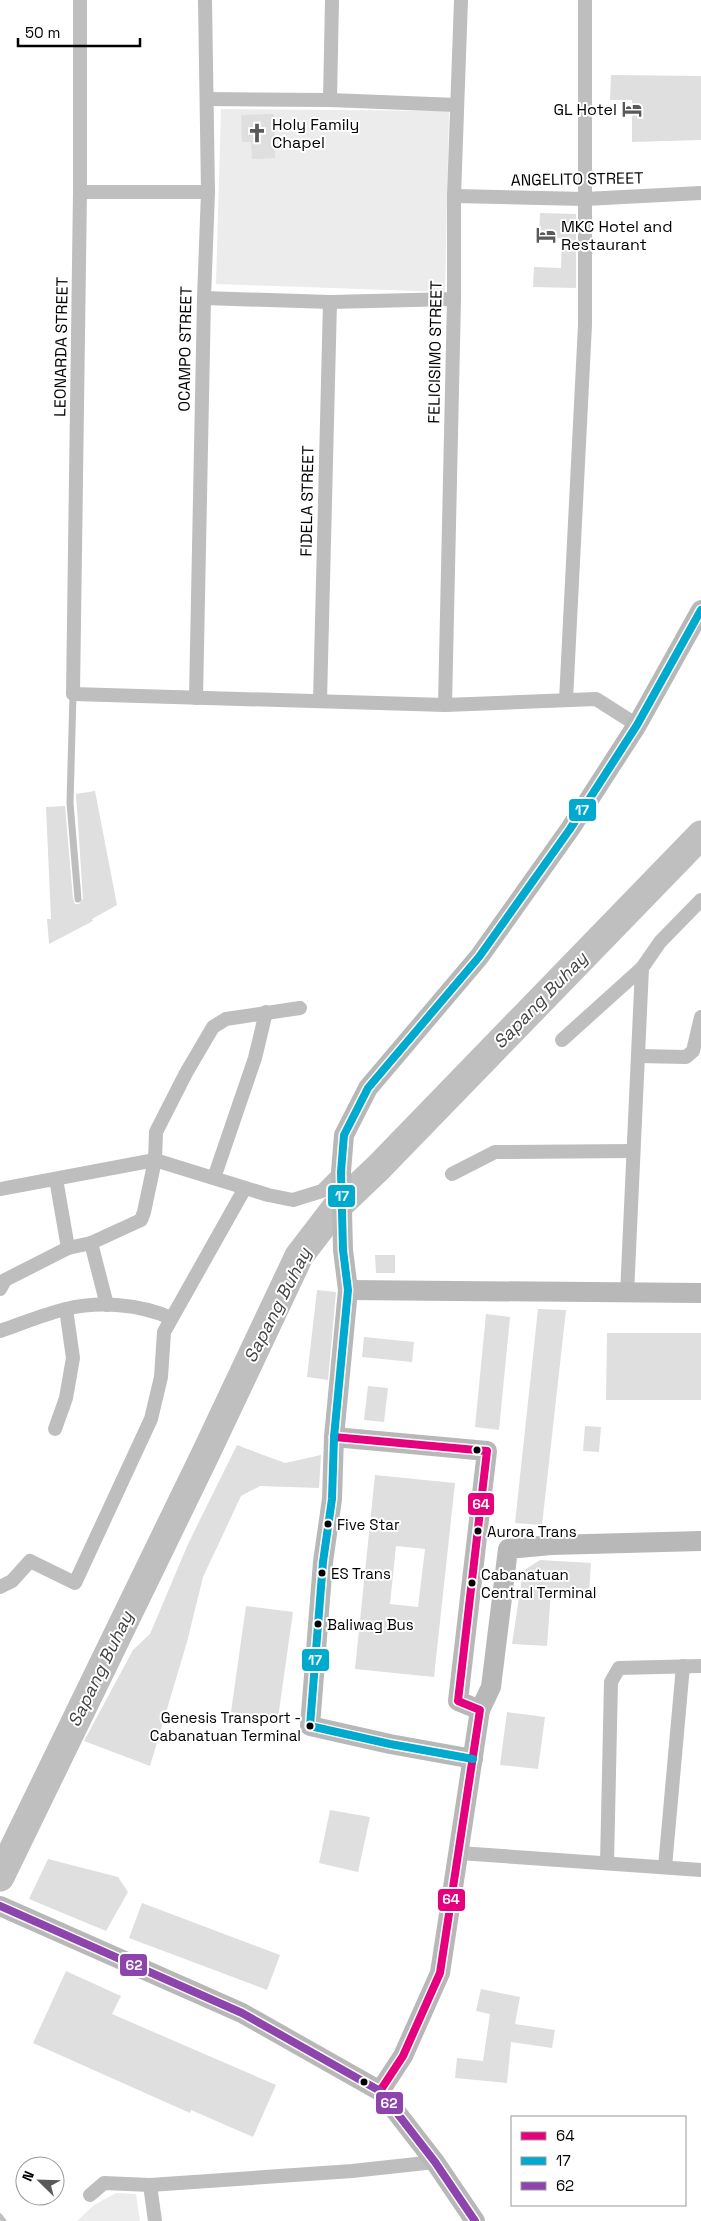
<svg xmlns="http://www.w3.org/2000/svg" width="701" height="2221" font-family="'Space Grotesk',sans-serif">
	<rect width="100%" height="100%" fill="#fff"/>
	<g fill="#ececec">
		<polygon points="221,109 449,111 445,292 216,284"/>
		<polygon points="116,2193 136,2194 140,2221 77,2221 94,2205"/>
	</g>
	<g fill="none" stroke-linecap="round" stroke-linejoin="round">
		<polyline stroke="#bfbfbf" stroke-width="5" points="0,2216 4,2221"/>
		<polyline stroke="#bfbfbf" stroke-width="29" points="0,1877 205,1455 299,1256 335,1209 379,1167 701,835"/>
	</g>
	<g fill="#dfdfdf" fill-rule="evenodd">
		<polygon points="611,75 701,76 701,140 632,142 632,100 610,100"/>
		<polygon points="274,114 275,158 252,159 251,142 242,142 241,115"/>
		<polygon points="540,213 576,214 576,288 533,287 534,267 561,268 562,238 539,237"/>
		<polygon points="95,791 117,905 92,919 93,921 49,944 47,919 51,919 46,807 65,806 73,899 75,904 79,904 83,899 76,794"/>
		<polygon points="375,1255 395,1255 395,1273 376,1273"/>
		<polygon points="317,1290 336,1292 328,1380 307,1377"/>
		<polygon points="538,1309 566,1310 542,1525 515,1523"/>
		<polygon points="486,1314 510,1317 499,1430 475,1427"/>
		<polygon points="607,1333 701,1333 701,1400 606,1400"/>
		<polygon points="364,1337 414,1342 412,1362 362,1357"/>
		<polygon points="368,1386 388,1388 384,1422 364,1420"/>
		<polygon points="585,1426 601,1427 599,1452 583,1451"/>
		<polygon points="237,1445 285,1463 321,1455 319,1488 260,1486 241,1496 203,1577 187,1642 150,1766 84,1741 133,1650 150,1634 188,1544"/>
		<path d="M375,1475L455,1483L434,1677L355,1669ZM396,1546L425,1549L418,1607L390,1604Z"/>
		<polygon points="540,1560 591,1563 589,1594 551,1591 547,1646 512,1644 523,1571"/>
		<polygon points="246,1606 293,1612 278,1718 231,1712"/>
		<polygon points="507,1712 545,1717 538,1769 500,1765"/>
		<polygon points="330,1810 370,1817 358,1872 319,1863"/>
		<polygon points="48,1859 118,1877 128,1892 106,1931 29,1899"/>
		<polygon points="142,1903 280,1955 267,1990 129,1938"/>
		<polygon points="66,1971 121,1996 112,2014 276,2085 253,2137 191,2110 190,2113 33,2043"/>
		<polygon points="481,1989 520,1997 515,2024 555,2030 552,2048 511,2042 507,2083 455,2078 457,2058 483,2061 490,2014 476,2011"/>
	</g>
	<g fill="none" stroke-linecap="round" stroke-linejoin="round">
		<polyline stroke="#bebebe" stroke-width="7" points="73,694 70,803 78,899"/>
		<g stroke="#bebebe" stroke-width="14">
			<polyline points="80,0 80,192 73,694 445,705 596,699 637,725"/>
			<polyline points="207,99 330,100 457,105"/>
			<polyline points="330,100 332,0"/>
			<polyline points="80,192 208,192"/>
			<polyline points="454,196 585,199 701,193"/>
			<polyline points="204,298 330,302 454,299"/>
			<polyline points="196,698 204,298 208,192 205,0"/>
			<polyline points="566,700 585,325 585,0"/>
			<polyline points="320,701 330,302"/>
			<polyline points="445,705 454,299 454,196 461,0"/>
			<polyline points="562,1040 642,968"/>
			<polyline points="638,1056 686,1057 693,1051 701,1017"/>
			<polyline points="452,1174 495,1152 633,1151"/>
			<polyline points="214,1178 255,1058 266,1012"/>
			<polyline points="56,1179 68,1248"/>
			<polyline points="0,1189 155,1160 268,1195 293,1200 322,1191 341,1172"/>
			<polyline points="91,1243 107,1305"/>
			<polyline points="0,1289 5,1280 68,1248 91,1243 141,1220 144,1212 155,1160 156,1132 186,1073 213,1027 226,1019 300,1008"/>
			<polyline points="627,1294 642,968 660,942 701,900"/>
			<path d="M0,1331C21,1324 44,1314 66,1309C99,1301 140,1304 171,1318"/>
			<polyline points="55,1429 66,1398 73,1358 66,1309"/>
			<polyline points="0,1587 12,1581 30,1561 75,1583 151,1419 161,1377 164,1332 245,1188"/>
			<polyline points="459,1853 701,1870"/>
			<polyline points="607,1863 611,1682 619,1668 701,1666"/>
			<polyline points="665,1867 683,1666"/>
			<polyline points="150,2185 155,2221"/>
			<polyline points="90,2195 104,2183 150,2185 352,2171 435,2162"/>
		</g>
		<g stroke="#b8b8b8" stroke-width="20">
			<polyline points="348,1290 701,1293"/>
			<polyline points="334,1437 487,1451 458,1701 480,1710 440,1973 403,2056 380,2091"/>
			<polyline points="480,1710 491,1687 508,1549 551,1545 701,1541"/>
			<polyline points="473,1759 390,1744 310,1726 323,1562 332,1499 334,1437 348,1290 343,1250 341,1172 344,1135 368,1088 479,957 570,829 637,725 701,610"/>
			<polyline points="0,1906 242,2013 380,2091 435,2162 475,2221"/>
		</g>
		<defs>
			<polyline id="bus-1" points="334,1437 487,1451 458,1701 480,1710 440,1973 403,2056 380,2091"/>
			<polyline id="bus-2" points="473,1759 390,1744 310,1726 323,1562 332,1499 334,1437 348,1290 343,1250 341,1172 344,1135 368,1088 479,957 570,829 637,725 701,610"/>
			<polyline id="bus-3" points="0,1906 242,2013 380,2091 435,2162 475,2221"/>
		</defs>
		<use href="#bus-1" stroke="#fff" stroke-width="11"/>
		<use href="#bus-2" stroke="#fff" stroke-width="11"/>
		<use href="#bus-3" stroke="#fff" stroke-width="11"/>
		<use href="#bus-1" stroke="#e5007d" stroke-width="8"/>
		<use href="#bus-2" stroke="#00a9ce" stroke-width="8"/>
		<use href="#bus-3" stroke="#8e44ad" stroke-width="8"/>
	</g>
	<defs>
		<symbol id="hotel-bare" viewBox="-9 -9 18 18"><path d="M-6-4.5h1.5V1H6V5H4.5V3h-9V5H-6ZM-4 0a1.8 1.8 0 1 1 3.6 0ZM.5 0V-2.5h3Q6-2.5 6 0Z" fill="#595959" stroke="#fff" stroke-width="2.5" paint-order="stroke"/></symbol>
		<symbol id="church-bare" viewBox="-9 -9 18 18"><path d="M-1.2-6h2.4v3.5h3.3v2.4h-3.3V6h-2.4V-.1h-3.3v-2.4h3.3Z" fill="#595959" stroke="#fff" stroke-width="2.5" paint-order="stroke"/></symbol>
	</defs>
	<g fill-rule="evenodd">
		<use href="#hotel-bare" x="618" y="95" width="28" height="28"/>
		<use href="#church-bare" x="243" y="119" width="28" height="28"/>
		<use href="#hotel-bare" x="532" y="221" width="28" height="28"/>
	</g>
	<g fill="#000" stroke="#fff" stroke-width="2">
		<circle cx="477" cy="1450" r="4.5"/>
		<circle cx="328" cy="1524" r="4.5"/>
		<circle cx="478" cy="1531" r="4.5"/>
		<circle cx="322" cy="1573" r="4.5"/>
		<circle cx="472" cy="1583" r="4.5"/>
		<circle cx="318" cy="1624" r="4.5"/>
		<circle cx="310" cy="1726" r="4.5"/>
		<circle cx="364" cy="2082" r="4.5"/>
	</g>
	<g text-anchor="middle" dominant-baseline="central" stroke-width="4" stroke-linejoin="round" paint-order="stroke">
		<g font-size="15" fill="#000" stroke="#fff" text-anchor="start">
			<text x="337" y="1524">Five Star</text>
			<text x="487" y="1531">Aurora Trans</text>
			<text x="331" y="1573">ES Trans</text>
			<text x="481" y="1574">Cabanatuan<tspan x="481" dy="18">Central Terminal</tspan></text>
			<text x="327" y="1624">Baliwag Bus</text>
			<text x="301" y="1717" text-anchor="end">Genesis Transport -<tspan x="301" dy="18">Cabanatuan Terminal</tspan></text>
		</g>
		<g font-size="16" fill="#000" stroke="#fff" text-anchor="start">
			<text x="617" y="109" text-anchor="end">GL Hotel</text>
			<text x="272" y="124">Holy Family<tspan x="272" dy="18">Chapel</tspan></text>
			<text x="561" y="226">MKC Hotel and<tspan x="561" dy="18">Restaurant</tspan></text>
		</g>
		<g font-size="16" fill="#000" stroke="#fff">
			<text transform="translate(577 179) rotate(-1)">ANGELITO STREET</text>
			<text transform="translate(61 347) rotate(-89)">LEONARDA STREET</text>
			<text transform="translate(185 349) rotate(-89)">OCAMPO STREET</text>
			<text transform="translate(435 352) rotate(-89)">FELICISIMO STREET</text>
			<text transform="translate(307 501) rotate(-89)">FIDELA STREET</text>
		</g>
		<g font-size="18" font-style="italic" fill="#444" stroke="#fff">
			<text transform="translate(540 1000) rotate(-46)">Sapang Buhay</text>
			<text transform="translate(277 1305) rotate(-63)">Sapang Buhay</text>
			<text transform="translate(100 1669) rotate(-64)">Sapang Buhay</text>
		</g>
	</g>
	<g stroke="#fff" stroke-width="2">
		<rect x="568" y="798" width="29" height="24" rx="5" fill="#00a9ce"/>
		<rect x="327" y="1184" width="29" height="24" rx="5" fill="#00a9ce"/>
		<rect x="467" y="1492" width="28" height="24" rx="5" fill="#e5007d"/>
		<rect x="301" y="1648" width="29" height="24" rx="5" fill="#00a9ce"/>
		<rect x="437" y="1888" width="29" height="24" rx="5" fill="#e5007d"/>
		<rect x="119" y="1953" width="29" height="24" rx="5" fill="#8e44ad"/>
		<rect x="375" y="2091" width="29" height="24" rx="5" fill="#8e44ad"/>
	</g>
	<g font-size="14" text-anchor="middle" font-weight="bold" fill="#fff">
		<text x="582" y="815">17</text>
		<text x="342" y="1201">17</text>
		<text x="481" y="1509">64</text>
		<text x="315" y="1665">17</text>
		<text x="451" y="1904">64</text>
		<text x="134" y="1970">62</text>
		<text x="389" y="2108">62</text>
	</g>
	<rect x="511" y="2116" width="175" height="90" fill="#ffffff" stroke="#999999"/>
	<rect x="521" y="2132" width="25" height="8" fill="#e5007d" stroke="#999999"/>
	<text x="556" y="2141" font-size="15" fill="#000000">64</text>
	<rect x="521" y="2157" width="25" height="8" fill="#00a9ce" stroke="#999999"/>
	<text x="556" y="2166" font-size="15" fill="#000000">17</text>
	<rect x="521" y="2182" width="25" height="8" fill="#8e44ad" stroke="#999999"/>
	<text x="556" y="2191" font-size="15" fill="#000000">62</text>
	<g transform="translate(40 2181) rotate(293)"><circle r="24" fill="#ffffff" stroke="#999999"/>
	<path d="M0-4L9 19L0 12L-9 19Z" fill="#595959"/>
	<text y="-8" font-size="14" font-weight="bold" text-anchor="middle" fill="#000000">N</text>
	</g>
	<path d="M18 38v8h122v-8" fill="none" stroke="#000000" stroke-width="2.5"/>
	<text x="25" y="38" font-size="15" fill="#000000" stroke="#ffffff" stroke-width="4" paint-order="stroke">50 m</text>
</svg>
